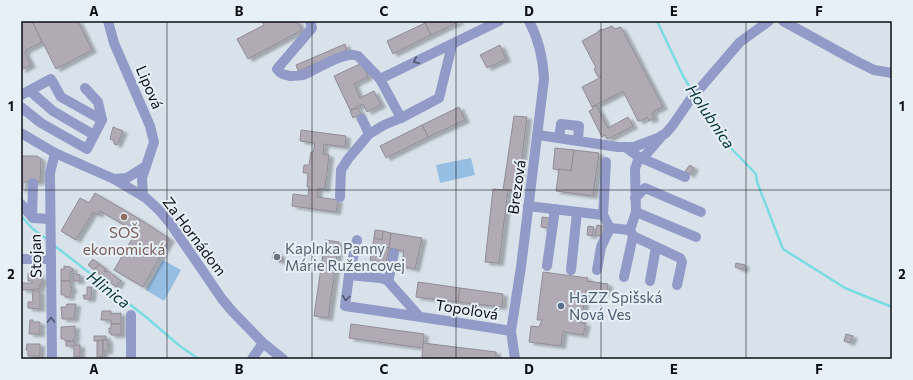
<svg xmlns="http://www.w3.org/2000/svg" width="913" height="380" font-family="Commissioner,sans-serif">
	<defs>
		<filter id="shadow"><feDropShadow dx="4.5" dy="2.5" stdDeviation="1" flood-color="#0004"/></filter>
	</defs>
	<rect width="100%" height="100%" fill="#d9e2ea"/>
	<g fill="#96bee3">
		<polygon points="471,158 475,175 440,183 436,165"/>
		<polygon points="163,260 181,270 164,301 146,290"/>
	</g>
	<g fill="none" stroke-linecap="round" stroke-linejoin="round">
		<g stroke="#7bdbe2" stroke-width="2.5">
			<polyline points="657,21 683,76 693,92"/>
			<polyline points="696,96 706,105 724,141 756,174 757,182 783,249 845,288 892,307"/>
			<polyline points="21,216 33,229 48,240"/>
			<polyline points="55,246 146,317 181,347 199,359"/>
		</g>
	</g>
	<g fill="#afaab3" stroke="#918c95" filter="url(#shadow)">
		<polygon points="21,21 32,21 42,42 26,50 25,53 31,65 21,70"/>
		<polygon points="32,21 78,21 92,50 56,69"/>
		<polygon points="262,21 297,21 302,30 248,59 237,39 264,25"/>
		<polygon points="428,21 460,21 431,35 425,23"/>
		<polygon points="425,23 431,35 393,54 387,41"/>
		<polygon points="612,26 615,29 621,27 663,107 654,111 652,113 654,118 649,121 647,117 640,121 638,121 623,91 592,107 582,87 601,77 600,76 598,77 594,69 596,68 582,41 598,32 598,31 602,29 602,30"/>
		<polygon points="345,44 347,50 298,71 296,65"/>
		<polygon points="500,45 506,59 487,68 480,55"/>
		<polygon points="362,63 368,77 354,84 360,98 374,91 381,105 367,112 363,104 350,110 334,76"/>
		<polygon points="596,105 608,128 628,117 633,126 608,139 605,135 602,137 589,111 593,109 592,107"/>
		<polygon points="459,107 465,120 428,137 422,125"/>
		<polygon points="358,108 361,114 353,118 350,111"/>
		<polygon points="514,116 527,117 518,191 503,190"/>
		<polygon points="422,125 428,137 386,158 380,146"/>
		<polygon points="113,127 123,131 117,145 114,144 114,141 110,139"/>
		<polygon points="301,130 346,136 345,147 324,144 323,154 329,155 325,189 318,188 317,197 338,200 336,212 292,206 293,194 308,196 309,187 307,187 308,173 303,173 304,165 309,165 311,152 313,152 315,143 300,141"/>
		<polygon points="555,148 574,150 571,171 553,169"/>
		<polygon points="574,150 599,153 593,196 556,191 559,169 571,171"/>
		<polygon points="21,156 37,156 41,159 40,182 23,182 23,189 21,189"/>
		<polygon points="690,165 694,168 690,175 685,171"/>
		<polygon points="493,189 508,190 499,263 485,262"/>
		<polygon points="95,193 141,220 134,231 100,211 98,215 93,212 76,240 61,231 80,198 89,203"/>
		<polygon points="542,217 550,218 548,228 541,227"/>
		<polygon points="141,220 170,239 143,287 114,270 136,232 134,231"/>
		<polygon points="597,225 606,227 604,237 595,235"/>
		<polygon points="588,226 594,227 592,236 587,235"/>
		<polygon points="375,230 383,231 382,240 374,238"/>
		<polygon points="383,231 391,233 389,248 373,245 374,238 382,240"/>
		<polygon points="391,233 422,238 415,269 401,266 404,251 389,248"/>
		<polygon points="325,240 339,242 328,318 314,316"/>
		<polygon points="373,245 389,248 386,263 370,260"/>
		<polygon points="274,252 280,255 283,258 282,261 278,261 272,258"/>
		<polygon points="93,259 99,264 94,270 88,265"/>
		<polygon points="736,263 745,265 743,270 735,267"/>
		<polygon points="99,264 106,269 104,271 106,272 108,271 121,281 116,287 94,270"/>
		<polygon points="64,266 70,267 73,269 73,271 70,272 70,281 61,281 61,269 64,269"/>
		<polygon points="543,272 588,278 587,281 608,284 607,293 586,290 581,323 586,324 583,335 564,332 564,331 563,331 561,346 529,342 531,326 539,327 542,320 537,320"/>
		<polygon points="28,273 39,273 40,278 42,278 42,284 40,284 40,289 22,290 22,283 32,283 32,281 28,281"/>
		<polygon points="73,273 80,275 80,281 73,281"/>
		<polygon points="61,281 70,281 70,287 72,287 72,291 70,291 70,297 65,297 65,295 61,295"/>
		<polygon points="418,282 460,288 458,302 416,297"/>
		<polygon points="87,287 92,287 91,299 84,299 83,295 87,295"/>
		<polygon points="460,288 503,294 502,307 458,302"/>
		<polygon points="32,291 40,291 40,309 28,308 28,302 33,302"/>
		<polygon points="67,304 76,304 74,319 62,319 61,307 66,307"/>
		<polygon points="102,311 111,311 111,314 121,313 121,324 111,324 111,320 101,320"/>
		<polygon points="30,320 33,320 33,322 40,322 40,334 29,334"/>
		<polygon points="111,324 121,324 121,335 111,335 111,333 109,333 109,328 111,328"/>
		<polygon points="351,324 424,334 423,348 349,338"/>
		<polygon points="75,326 75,339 73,339 72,341 65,341 65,339 61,339 61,327"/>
		<polygon points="846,334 853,336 850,343 844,341"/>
		<polygon points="94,336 106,336 106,340 94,341"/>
		<polygon points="103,340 103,356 97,357 97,341"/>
		<rect x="103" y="340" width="5" height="11"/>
		<polygon points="75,341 75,345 80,345 80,357 74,357 74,346 66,346 66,342"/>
		<polygon points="423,343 496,352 496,359 435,359 422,357"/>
		<polygon points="27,344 40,344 40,356 28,356 28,350 26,350"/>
	</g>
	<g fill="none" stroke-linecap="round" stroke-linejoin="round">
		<g stroke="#929bc8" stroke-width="10">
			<polyline points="108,21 114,43 150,126 154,142 142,178 143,196"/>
			<path d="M310,21L312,28L277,69C281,75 285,75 291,76C295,76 299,76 303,75C316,70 345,50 358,56L380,79"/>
			<polyline points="783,21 852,59 874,70 892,73"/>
			<polyline points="452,45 439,98 401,118 380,79 499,21"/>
			<polyline points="85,88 98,102 102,120"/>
			<polyline points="30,91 53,111 94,135"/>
			<polyline points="21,95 51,79 61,97 102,120 87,149 41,123 21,107"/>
			<polyline points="362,119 369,134 384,125 401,118"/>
			<polyline points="21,133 55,153 114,179 146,198 159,210 170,223 222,299 232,311 263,343 283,359"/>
			<polyline points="538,135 618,147 634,147 658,138 666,133 672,126 690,100 740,42 769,21"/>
			<polyline points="559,138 561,124 579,126 578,140"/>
			<polyline points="639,157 685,177"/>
			<polyline points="643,158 661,137"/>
			<polyline points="114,179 127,178 146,166"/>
			<polyline points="340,197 341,170 348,159 369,134"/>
			<polyline points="635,198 645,188 701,212"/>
			<polyline points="21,204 33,218 50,219"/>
			<polyline points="528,206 603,215 606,162"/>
			<polyline points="636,212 696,237"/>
			<polyline points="32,217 33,183"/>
			<polyline points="610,228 630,230"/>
			<polyline points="633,236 680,258 682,262 677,285"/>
			<polyline points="21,259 51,259"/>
			<polyline points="547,266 555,209"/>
			<polyline points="571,270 577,212"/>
			<polyline points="597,270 601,247 610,228 603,215"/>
			<polyline points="349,275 357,240"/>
			<polyline points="624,277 633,236 630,230 636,212 635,169 639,157 625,147"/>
			<polyline points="387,280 389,278 394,253"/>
			<polyline points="650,281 656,247"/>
			<path d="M419,316L387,280L380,278L349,275L345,306C401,314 456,322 511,331"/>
			<polyline points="52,359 50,173 55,153"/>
			<polyline points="131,359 131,315"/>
			<polyline points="252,359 263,343"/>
			<path d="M515,359L511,331L521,267L544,79C543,57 539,40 529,21"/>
		</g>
	</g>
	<defs><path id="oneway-chevron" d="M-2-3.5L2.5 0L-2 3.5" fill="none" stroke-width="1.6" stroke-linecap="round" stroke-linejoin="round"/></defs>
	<g stroke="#4f556d">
		<use href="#oneway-chevron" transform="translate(416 61) rotate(155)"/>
		<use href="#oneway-chevron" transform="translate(346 298) rotate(97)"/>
		<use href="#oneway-chevron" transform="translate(51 320) rotate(-91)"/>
	</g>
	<path fill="none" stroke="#0c0f12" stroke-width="1" stroke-opacity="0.55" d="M167,21V359M312,21V359M456,21V359M601,21V359M746,21V359M21,190H892"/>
	<circle fill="#8d6e63" stroke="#e7eff7" stroke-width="1.5" cx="124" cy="217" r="4"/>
	<circle fill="#6b7280" stroke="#e7eff7" stroke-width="1.5" cx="277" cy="257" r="4"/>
	<circle fill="#5c6f8a" stroke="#e7eff7" stroke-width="1.5" cx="561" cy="306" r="4"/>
	<g text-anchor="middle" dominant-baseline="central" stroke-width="4" stroke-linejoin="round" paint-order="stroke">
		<g font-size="15" fill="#0c0f12" stroke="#e7eff7">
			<text transform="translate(150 87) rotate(67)">Lipová</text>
			<text transform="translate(516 187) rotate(-82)">Brezová</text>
			<text transform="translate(195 236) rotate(53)">Za Hornádom</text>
			<text transform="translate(35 256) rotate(-91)">Stojan</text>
			<text transform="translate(467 309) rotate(9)">Topoľová</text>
		</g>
		<g font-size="15" fill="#785e54" stroke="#e7eff7">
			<text x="124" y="232">SOŠ<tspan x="124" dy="17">ekonomická</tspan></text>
		</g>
		<g font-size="15" fill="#5b616d" stroke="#e7eff7" text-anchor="start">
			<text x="285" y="248">Kaplnka Panny<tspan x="285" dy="17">Márie Ružencovej</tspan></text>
		</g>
		<g font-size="15" fill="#4e5e75" stroke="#e7eff7" text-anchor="start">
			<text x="569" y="297">HaZZ Spišská<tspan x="569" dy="17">Nová Ves</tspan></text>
		</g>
		<g font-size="16" font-style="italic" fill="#043538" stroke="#e7eff7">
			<text transform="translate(711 116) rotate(56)">Holubnica</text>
			<text transform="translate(109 289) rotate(38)">Hlinica</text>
		</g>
	</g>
	<rect width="913" height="380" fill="none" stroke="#e7eff7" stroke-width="44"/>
	<rect x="22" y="22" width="869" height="336" fill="none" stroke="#0c0f12" stroke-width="1.5"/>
	<g font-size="13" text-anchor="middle" font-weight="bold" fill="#0c0f12">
		<text x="94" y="16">A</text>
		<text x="239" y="16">B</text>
		<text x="384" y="16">C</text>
		<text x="529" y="16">D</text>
		<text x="674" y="16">E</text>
		<text x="819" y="16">F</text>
		<text x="11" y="111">1</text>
		<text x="902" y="111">1</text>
		<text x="11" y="279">2</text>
		<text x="902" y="279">2</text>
		<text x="94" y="374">A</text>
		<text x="239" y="374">B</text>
		<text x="384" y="374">C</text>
		<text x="529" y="374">D</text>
		<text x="674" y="374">E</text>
		<text x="819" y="374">F</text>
	</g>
</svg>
